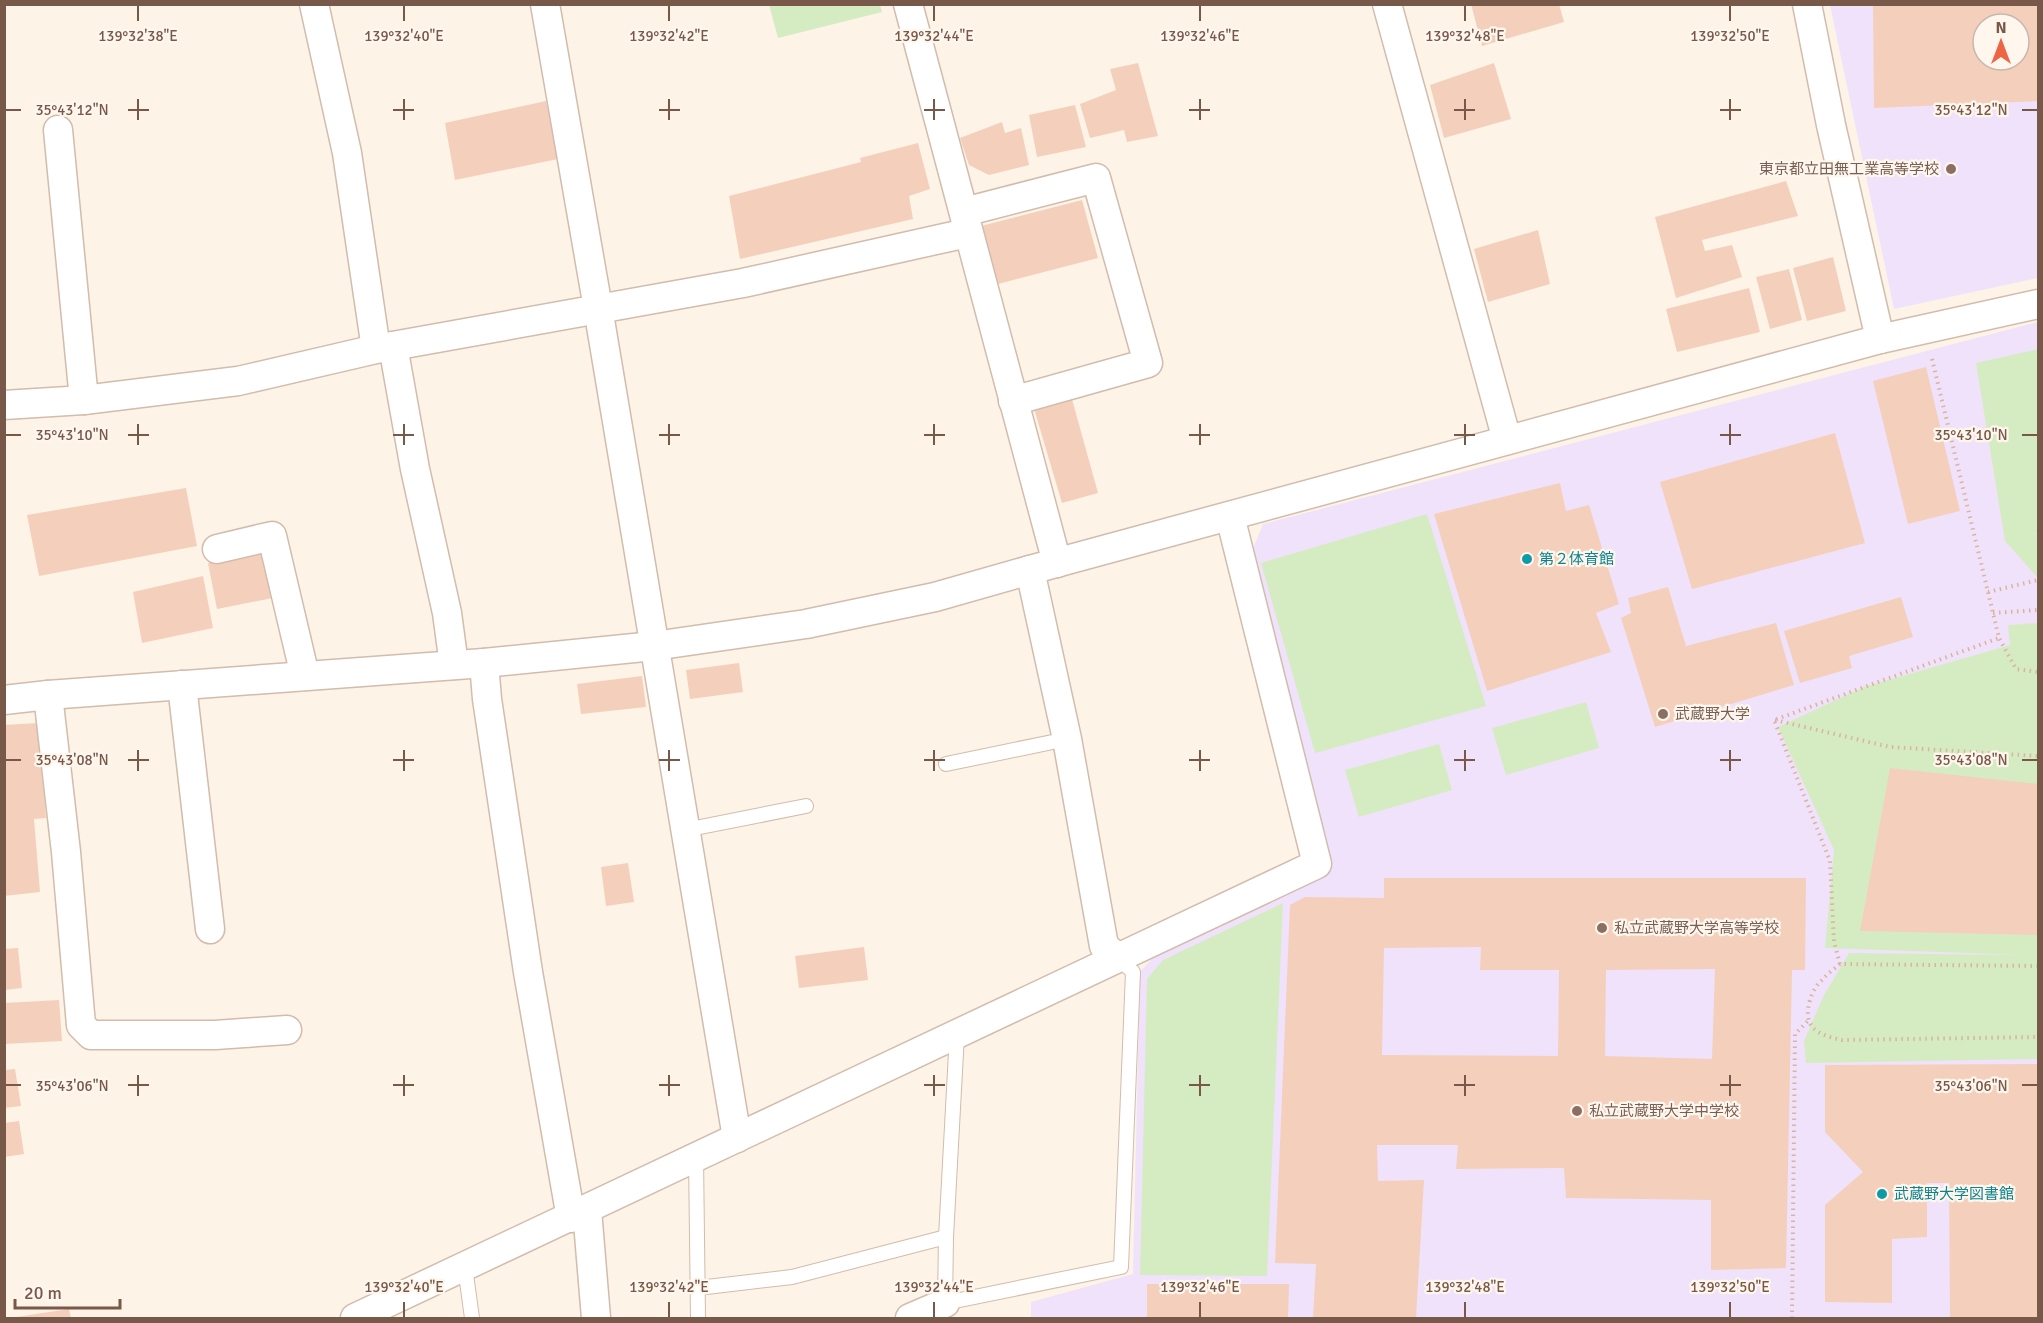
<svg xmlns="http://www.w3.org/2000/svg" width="2043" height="1323" font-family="Signika,'Noto Sans JP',sans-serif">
	<rect width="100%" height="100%" fill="#fdf3e6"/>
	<g fill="#f0e2fa" fill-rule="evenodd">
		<path d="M1830,5H2038V278L1894,309ZM1983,24H2019V60H1983Z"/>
		<polygon points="2038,322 2038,1318 1031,1318 1031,1302 1133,1274 1140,972 1156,954 1327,869 1249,558 1263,524"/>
	</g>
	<g fill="#d5ecc3">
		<polygon points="769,5 880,5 882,12 778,38"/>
		<polygon points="2038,349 2038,532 2032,534 2038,533 2038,578 2005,541 1976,363"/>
		<polygon points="1427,514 1486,706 1315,753 1261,563"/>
		<polygon points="2038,623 2038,1059 1806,1063 1804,1041 1823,997 1849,953 2022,955 1825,948 1834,850 1778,727 1864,687 2010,645 2008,625"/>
		<polygon points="1586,702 1599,748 1506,775 1492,728"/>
		<polygon points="1439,744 1452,790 1359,817 1345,770"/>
		<polygon points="1283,903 1267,1276 1140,1275 1147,979 1163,960"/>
	</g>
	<g fill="#f4d0bc" fill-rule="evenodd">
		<polygon points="1471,4 1559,4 1564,22 1482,46"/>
		<path d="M1873,4H2038V101L1874,108ZM1983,24H2019V60H1983Z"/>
		<polygon points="1138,63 1158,136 1127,142 1124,130 1090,138 1080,104 1116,90 1110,69"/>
		<polygon points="1494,63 1511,119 1444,138 1430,85"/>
		<polygon points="546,101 558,159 455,180 445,123"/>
		<polygon points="1075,105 1086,147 1037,157 1029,115"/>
		<polygon points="1002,122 1005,133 1021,128 1029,165 989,175 969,165 960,138"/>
		<polygon points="918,143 930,189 909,196 913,219 740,259 729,196 861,162 860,158"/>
		<polygon points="1786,181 1798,216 1702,240 1705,251 1732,245 1742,277 1676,298 1655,217"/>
		<polygon points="1082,200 1098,258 998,284 981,226"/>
		<polygon points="1538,230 1550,284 1488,302 1474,249"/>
		<polygon points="1833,257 1846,311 1807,321 1793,268"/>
		<polygon points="1789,269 1802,320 1770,329 1756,277"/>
		<polygon points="1749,288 1760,332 1677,352 1666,309"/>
		<polygon points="1926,367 1960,511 1908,524 1873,381"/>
		<polygon points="1070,392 1098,493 1062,503 1032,402"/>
		<polygon points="1835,433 1865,543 1692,589 1660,482"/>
		<polygon points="1560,483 1566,511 1589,505 1619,604 1596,613 1611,652 1487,691 1434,514"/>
		<polygon points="186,488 197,546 39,576 27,515"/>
		<polygon points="268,549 278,597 217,609 208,563"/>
		<polygon points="203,576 213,628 142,643 133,592"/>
		<polygon points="1668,587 1686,646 1776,623 1794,685 1655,727 1621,618 1631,613 1628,598"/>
		<polygon points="1901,597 1913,637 1849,656 1852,668 1800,683 1784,631"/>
		<polygon points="739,663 743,692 690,699 686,670"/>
		<polygon points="642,676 646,707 581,714 577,684"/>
		<polygon points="39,723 46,818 34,819 40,892 4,896 4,725"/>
		<polygon points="1890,768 2038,784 2038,935 1860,931"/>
		<polygon points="628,863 634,902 606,906 601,867"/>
		<path d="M1384,878H1806L1805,970H1792L1786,1268L1711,1270V1200L1566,1198L1564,1168L1456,1169L1458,1145H1377L1378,1181L1424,1180L1416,1318H1313L1316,1264L1275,1263L1290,905L1305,897L1384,898ZM1481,947L1480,970H1559L1558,1056L1382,1055L1384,948ZM1715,969L1712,1059L1605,1056L1606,970Z"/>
		<polygon points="864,947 868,980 799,988 795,956"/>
		<polygon points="18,948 22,988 4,990 4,949"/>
		<polygon points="59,1000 62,1041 4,1044 4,1003"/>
		<polygon points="2038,1064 2038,1318 1950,1318 1949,1183 1927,1183 1927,1237 1892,1239 1892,1303 1825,1302 1825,1205 1863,1172 1825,1132 1825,1065"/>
		<polygon points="15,1069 21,1106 4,1108 4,1070"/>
		<polygon points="19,1121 24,1154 4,1157 4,1123"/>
		<polygon points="1147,1284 1289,1284 1288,1318 1147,1318"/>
		<polygon points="69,1309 71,1318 17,1318 16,1317"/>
	</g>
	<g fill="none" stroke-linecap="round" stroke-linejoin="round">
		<defs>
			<g id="service">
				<polyline points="946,764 1067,739"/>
				<polyline points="685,830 806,806"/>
				<polyline points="957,1034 946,1237 945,1303 1121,1267 1133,972 1117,957"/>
				<polyline points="696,1157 698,1318"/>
				<polyline points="465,1267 472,1318"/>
				<polyline points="698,1288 792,1277 946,1237"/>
			</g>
			<g id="minor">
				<polyline points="314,4 347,153 376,349"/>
				<polyline points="545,4 598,308 737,1138"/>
				<polyline points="908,4 1057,563"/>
				<polyline points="1387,4 1507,440"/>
				<polyline points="1807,4 1831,125 1880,339"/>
				<polyline points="58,130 84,400"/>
				<polyline points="964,212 1096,178 1148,363 1013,401"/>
				<polyline points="393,346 415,469 447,613 454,665"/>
				<polyline points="4,405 84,400 238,381 376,349 743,283 967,233"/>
				<polyline points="217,549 272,536 305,676"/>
				<polyline points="1030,570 1067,739 1104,946 1117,957"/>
				<polyline points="484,663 487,699 528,972 571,1218"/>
				<polyline points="182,685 210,929"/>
				<polyline points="48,695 66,852 81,1025 91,1035 215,1035 287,1030"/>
				<polyline points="4,700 48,695 484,663 654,646 806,624 935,597 1030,570 1880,339 2038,304"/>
				<polyline points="587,1210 596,1318"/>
				<path d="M355,1318C676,1168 996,1014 1317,864L1230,516"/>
				<polyline points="910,1318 945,1303"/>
			</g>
		</defs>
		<use href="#service" stroke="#d2bcad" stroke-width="16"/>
		<use href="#minor" stroke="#d2bcad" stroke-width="31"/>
		<g stroke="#dab39e" stroke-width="4" stroke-dasharray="1.5 4.5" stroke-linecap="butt">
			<polyline points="1932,359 1999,638 2016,669 2038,672"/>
			<polyline points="1988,592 2038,580"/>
			<polyline points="1993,613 2038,610"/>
			<polyline points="1775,720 1890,747 2038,756"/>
			<polyline points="1840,964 1834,942 1830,861 1774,720 1999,638"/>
			<path d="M2038,966L1840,964C1834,969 1827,974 1822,980C1816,985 1812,993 1810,1000C1802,1028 1818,1035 1842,1040L2038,1037"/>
			<polyline points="1792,1318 1795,1034 1808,1021"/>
		</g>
		<use href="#service" stroke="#fff" stroke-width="14"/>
		<use href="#minor" stroke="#fff" stroke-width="28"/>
	</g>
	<path fill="none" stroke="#785849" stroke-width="2" d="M138,6V21M404,6V21M669,6V21M934,6V21M1200,6V21M1465,6V21M1730,6V21M138,99V120M404,99V120M669,99V120M934,99V120M1200,99V120M1465,99V120M1730,99V120M6,110H21M128,110H149M393,110H414M659,110H680M924,110H945M1189,110H1210M1454,110H1475M1720,110H1741M2022,110H2037M138,424V445M404,424V445M669,424V445M934,424V445M1200,424V445M1465,424V445M1730,424V445M6,435H21M128,435H149M393,435H414M659,435H680M924,435H945M1189,435H1210M1454,435H1475M1720,435H1741M2022,435H2037M138,750V771M404,750V771M669,750V771M934,750V771M1200,750V771M1465,750V771M1730,750V771M6,760H21M128,760H149M393,760H414M659,760H680M924,760H945M1189,760H1210M1454,760H1475M1720,760H1741M2022,760H2037M138,1075V1096M404,1075V1096M669,1075V1096M934,1075V1096M1200,1075V1096M1465,1075V1096M1730,1075V1096M6,1085H21M128,1085H149M393,1085H414M659,1085H680M924,1085H945M1189,1085H1210M1454,1085H1475M1720,1085H1741M2022,1085H2037M404,1302V1317M669,1302V1317M934,1302V1317M1200,1302V1317M1465,1302V1317M1730,1302V1317"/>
	<g fill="#8d6e63" stroke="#fff7ed" stroke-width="2">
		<circle cx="1951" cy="169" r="6"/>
		<circle cx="1663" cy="714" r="6"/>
		<circle cx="1602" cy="928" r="6"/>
		<circle cx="1577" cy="1111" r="6"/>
	</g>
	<g fill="#0f9aa8" stroke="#fff7ed" stroke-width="2">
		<circle cx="1527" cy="559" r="6"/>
		<circle cx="1882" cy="1194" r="6"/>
	</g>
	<g text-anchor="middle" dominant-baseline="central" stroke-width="4.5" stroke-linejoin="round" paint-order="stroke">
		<g font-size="15" fill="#785e54" stroke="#fff7ed" text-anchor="start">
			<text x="1939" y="169" text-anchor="end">東京都立田無工業高等学校</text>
			<text x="1675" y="714">武蔵野大学</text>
			<text x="1614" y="928">私立武蔵野大学高等学校</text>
			<text x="1589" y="1111">私立武蔵野大学中学校</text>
		</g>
		<g font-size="15" fill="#0d838f" stroke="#fff7ed" text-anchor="start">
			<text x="1539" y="559">第２体育館</text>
			<text x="1894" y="1194">武蔵野大学図書館</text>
		</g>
	</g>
	<g font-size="15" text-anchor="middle" fill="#785849" stroke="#fff7ed" stroke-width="4.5" stroke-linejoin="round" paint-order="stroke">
		<text x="138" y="41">139°32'38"E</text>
		<text x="404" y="41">139°32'40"E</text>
		<text x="669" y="41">139°32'42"E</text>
		<text x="934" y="41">139°32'44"E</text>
		<text x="1200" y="41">139°32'46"E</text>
		<text x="1465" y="41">139°32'48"E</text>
		<text x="1730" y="41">139°32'50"E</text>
		<text x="72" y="115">35°43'12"N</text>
		<text x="1971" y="115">35°43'12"N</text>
		<text x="72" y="440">35°43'10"N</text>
		<text x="1971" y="440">35°43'10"N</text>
		<text x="72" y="765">35°43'08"N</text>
		<text x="1971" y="765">35°43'08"N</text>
		<text x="72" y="1091">35°43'06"N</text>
		<text x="1971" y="1091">35°43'06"N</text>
		<text x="404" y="1292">139°32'40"E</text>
		<text x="669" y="1292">139°32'42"E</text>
		<text x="934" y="1292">139°32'44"E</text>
		<text x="1200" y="1292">139°32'46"E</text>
		<text x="1465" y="1292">139°32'48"E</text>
		<text x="1730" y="1292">139°32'50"E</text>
	</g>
	<rect width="2043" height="1323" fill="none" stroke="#785849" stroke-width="12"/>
	<g transform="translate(2001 42)"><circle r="28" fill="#fff7ed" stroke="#c9b7ab" stroke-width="1.5"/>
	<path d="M0-4.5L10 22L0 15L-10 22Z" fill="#ed6545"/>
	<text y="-9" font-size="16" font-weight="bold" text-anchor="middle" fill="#785849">N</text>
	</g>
	<path d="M15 1299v9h105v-9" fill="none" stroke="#785849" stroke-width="3"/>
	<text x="24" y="1299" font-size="18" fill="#785849" stroke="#fff7ed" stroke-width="4.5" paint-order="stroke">20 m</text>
</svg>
